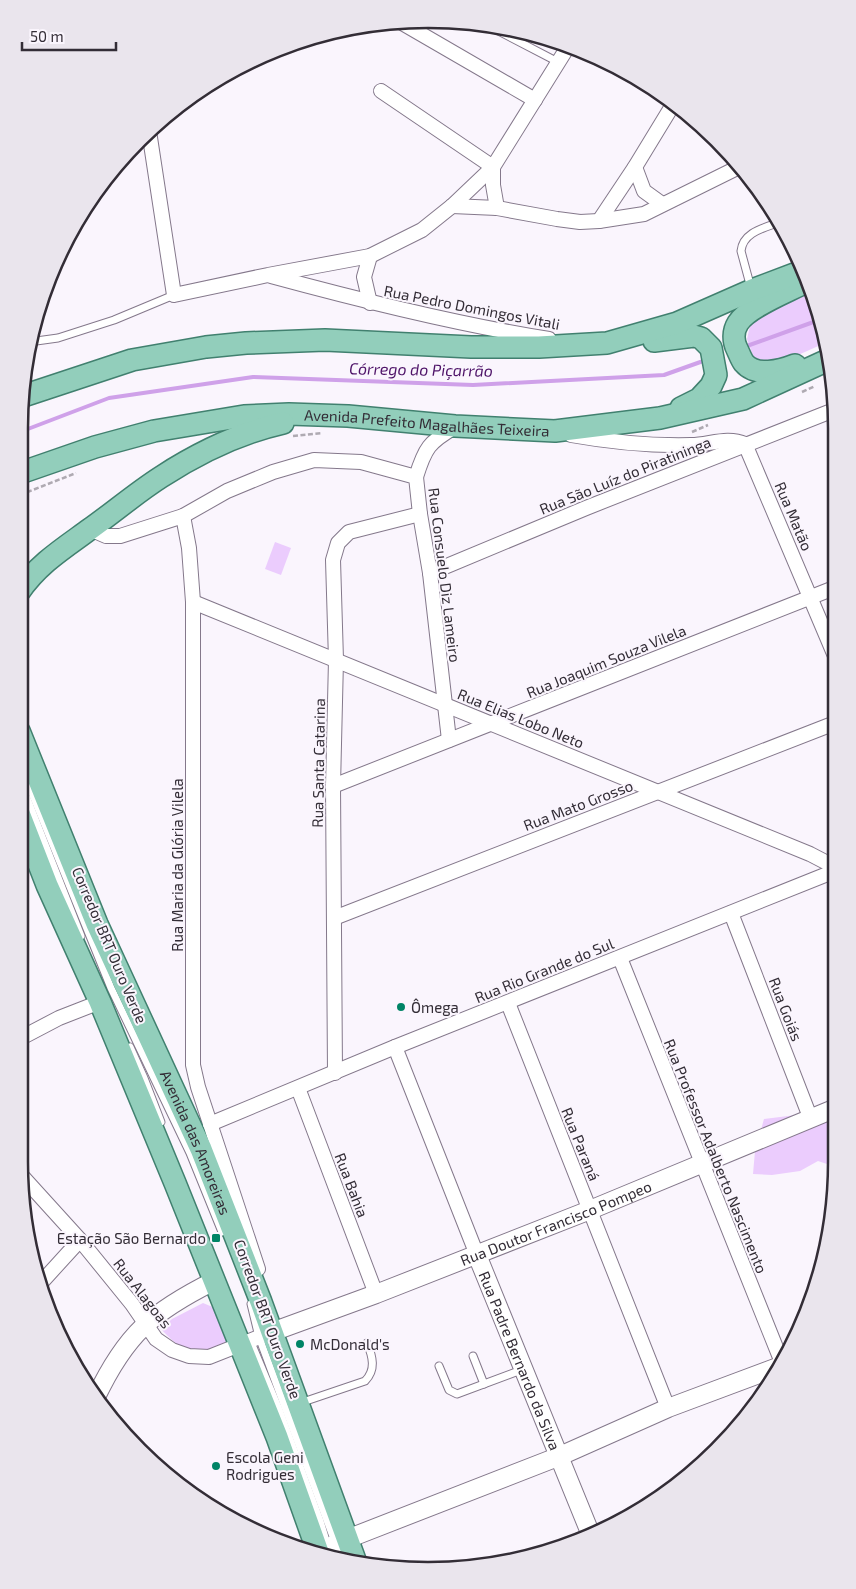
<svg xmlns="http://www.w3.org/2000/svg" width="856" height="1589" font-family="'Exo 2',sans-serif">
	<rect width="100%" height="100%" fill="#faf5fd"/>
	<g fill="#ebccfd">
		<polygon points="811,291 825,343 778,364 754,359 747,339 751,321"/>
		<polygon points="275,542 291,548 281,575 265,569"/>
		<polygon points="836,1110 836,1167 818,1161 800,1171 772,1175 753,1174 755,1151 764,1119"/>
		<path d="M203,1303L215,1308L228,1342C221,1345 213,1350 206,1352C187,1355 173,1342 161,1329L172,1319Z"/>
	</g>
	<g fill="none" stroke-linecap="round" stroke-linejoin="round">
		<g stroke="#cfa1e9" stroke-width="4">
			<polyline points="744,347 819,320"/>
			<polyline points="20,432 109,398 253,377 473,385 664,375 706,360"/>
		</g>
		<defs>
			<g id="service">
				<polyline points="483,23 558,62"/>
				<path d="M751,288L741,251C743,232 764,228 780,222"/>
				<polyline points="29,342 58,338 114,320 174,295"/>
				<polyline points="19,761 111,988 190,1153 222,1232"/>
				<polyline points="19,778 81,936"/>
				<polyline points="130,1047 144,1078 161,1122"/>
				<polyline points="251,1304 259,1337 341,1558"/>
				<polyline points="250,1340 278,1407 320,1521 331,1557"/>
				<polyline points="473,1356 484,1384"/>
				<polyline points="439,1366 449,1390 457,1394 524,1369"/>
				<path d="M300,1403L365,1381C376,1370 373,1357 367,1343"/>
			</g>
			<g id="minor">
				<polyline points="397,20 535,100"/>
				<polyline points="381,91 493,167 493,185 497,208"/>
				<polyline points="149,131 174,295 268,275 370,256 422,230 452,206 493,167 569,45"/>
				<polyline points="635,167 644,191 662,204"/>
				<polyline points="452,206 497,208 557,219 580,222 599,221 644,214 739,167"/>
				<polyline points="599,221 635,167 674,103"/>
				<path d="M271,276C363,301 455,324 549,339"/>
				<polyline points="370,303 364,277 370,256"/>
				<path d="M571,435C610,442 651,446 691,445C709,445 727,436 745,444"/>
				<polyline points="745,444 835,656"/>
				<path d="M416,477C425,448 429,442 455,427"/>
				<polyline points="183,516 189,548 193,602 193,1065 198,1087 258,1269"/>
				<polyline points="90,529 106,536 120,536 183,516 227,491 273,472 314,460 361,462 416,477 420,514 430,573 449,740"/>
				<polyline points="430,573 586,508 834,410"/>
				<polyline points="193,602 810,854 835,867"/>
				<polyline points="333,786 834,588"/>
				<polyline points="731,913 810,1117"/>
				<polyline points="334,918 835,723"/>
				<polyline points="620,958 783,1365"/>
				<polyline points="508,1003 668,1408"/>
				<polyline points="19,1039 59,1018 100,1002"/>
				<polyline points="395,1047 477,1255"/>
				<polyline points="335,1073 333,786 336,660 333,560 338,543 349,532 420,514"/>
				<polyline points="298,1088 376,1294"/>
				<polyline points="210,1124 395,1047 835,871"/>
				<polyline points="21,1175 80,1240 132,1304 156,1339 172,1350 189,1356 209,1357 272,1332"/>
				<polyline points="39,1285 80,1240"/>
			</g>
			<g id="tertiary">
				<path id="s1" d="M477,1255L591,1535"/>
				<path id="s2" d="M272,1332L376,1294L590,1210L836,1108"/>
				<path d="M96,1397C126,1334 152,1312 214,1281"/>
				<polyline points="315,1553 347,1539 560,1456 668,1408 783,1365"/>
			</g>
			<g id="primary">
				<polyline points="654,341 694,336 701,338 711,348 716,375 711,386 699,399 681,408"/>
				<path d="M795,365C780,371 756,377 744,363C741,359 739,353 737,349C733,341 733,331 738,323C748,307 787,292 804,283"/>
				<polyline points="20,397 132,360 206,347 246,343 325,340 471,347 539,347 607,343 677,323 752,290 805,270"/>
				<path id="s3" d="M20,473L95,447L154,431L244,416L289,414L348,416L455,426L555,431L660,418L743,399L830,359"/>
				<path d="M19,592C38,564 64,548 90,529C114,512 136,493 161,477C198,453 239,433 283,423"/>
				<path id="s4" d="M19,731L97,924L201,1149L261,1302L355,1560"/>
				<polyline points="19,813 47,885 100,1002 175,1183 277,1437 319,1555"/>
			</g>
		</defs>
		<use href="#service" stroke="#84788b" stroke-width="9"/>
		<use href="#minor" stroke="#84788b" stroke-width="16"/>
		<use href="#tertiary" stroke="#84788b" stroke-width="20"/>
		<use href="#primary" stroke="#41806f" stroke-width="24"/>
		<g stroke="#afaab2" stroke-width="2.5" stroke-dasharray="5 2.5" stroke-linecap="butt">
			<polyline points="802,392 815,386"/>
			<polyline points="692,432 708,425"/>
			<polyline points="293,436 322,433"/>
			<polyline points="20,495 76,473"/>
		</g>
		<use href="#service" stroke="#fff" stroke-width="7"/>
		<use href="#minor" stroke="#fff" stroke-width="14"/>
		<use href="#tertiary" stroke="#fff" stroke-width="18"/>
		<use href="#primary" stroke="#92cebb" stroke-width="21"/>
	</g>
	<g fill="#008466" stroke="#faf5fd" stroke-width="2">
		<circle cx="401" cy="1007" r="5"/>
		<rect x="211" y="1233" width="10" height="10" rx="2.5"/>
		<circle cx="300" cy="1344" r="5"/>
		<circle cx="216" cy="1466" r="5"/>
	</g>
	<g text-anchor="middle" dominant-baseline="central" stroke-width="4" stroke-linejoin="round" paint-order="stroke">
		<g font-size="15" fill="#332d36" stroke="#faf5fd">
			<text transform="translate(472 307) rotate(11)">Rua Pedro Domingos Vitali</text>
			<text stroke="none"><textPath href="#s3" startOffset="415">Avenida Prefeito Magalhães Teixeira</textPath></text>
			<text transform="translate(625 475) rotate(-22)">Rua São Luíz do Piratininga</text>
			<text transform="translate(794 516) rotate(67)">Rua Matão</text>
			<text transform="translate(445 575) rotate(83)">Rua Consuelo Diz Lameiro</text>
			<text transform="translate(606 661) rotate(-22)">Rua Joaquim Souza Vilela</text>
			<text transform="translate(521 718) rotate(22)">Rua Elias Lobo Neto</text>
			<text transform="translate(318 763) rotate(-89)">Rua Santa Catarina</text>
			<text transform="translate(578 805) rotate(-21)">Rua Mato Grosso</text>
			<text transform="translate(177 865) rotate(-90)">Rua Maria da Glória Vilela</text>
			<text transform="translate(110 945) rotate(67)">Corredor BRT Ouro Verde</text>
			<text transform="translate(544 970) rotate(-22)">Rua Rio Grande do Sul</text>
			<text transform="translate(786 1009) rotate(69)">Rua Goiás</text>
			<text stroke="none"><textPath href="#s4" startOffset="448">Avenida das Amoreiras</textPath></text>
			<text transform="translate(581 1144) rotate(68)">Rua Paraná</text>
			<text transform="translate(716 1156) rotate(68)">Rua Professor Adalberto Nascimento</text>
			<text transform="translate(352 1185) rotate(69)">Rua Bahia</text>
			<text stroke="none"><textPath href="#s2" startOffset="304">Rua Doutor Francisco Pompeo</textPath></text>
			<text transform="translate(143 1293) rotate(52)">Rua Alagoas</text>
			<text transform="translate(268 1319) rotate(70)">Corredor BRT Ouro Verde</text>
			<text stroke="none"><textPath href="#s1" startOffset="114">Rua Padre Bernardo da Silva</textPath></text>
		</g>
		<g font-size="15" fill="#332d36" stroke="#faf5fd" text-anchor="start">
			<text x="411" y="1007">Ômega</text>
			<text x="206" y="1238" text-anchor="end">Estação São Bernardo</text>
			<text x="310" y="1344">McDonald's</text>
			<text x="226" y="1457">Escola Geni<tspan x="226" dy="17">Rodrigues</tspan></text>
		</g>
		<g font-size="16" font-style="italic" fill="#4e1368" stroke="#faf5fd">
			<text transform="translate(421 369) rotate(1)">Córrego do Piçarrão</text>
		</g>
	</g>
	<path d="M0 0H856V1589H0ZM428 28H428A400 400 0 0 1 828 428V1162A400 400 0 0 1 428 1562H428A400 400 0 0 1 28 1162V428A400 400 0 0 1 428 28Z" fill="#eae5ed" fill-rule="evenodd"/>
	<path fill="none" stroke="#332d36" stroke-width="2.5" d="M428 28H428A400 400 0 0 1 828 428V1162A400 400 0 0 1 428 1562H428A400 400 0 0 1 28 1162V428A400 400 0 0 1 428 28Z"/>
	<path d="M22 42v8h94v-8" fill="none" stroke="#332d36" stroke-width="2.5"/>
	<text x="30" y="42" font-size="15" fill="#332d36" stroke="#faf5fd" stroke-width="4" paint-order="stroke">50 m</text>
</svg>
